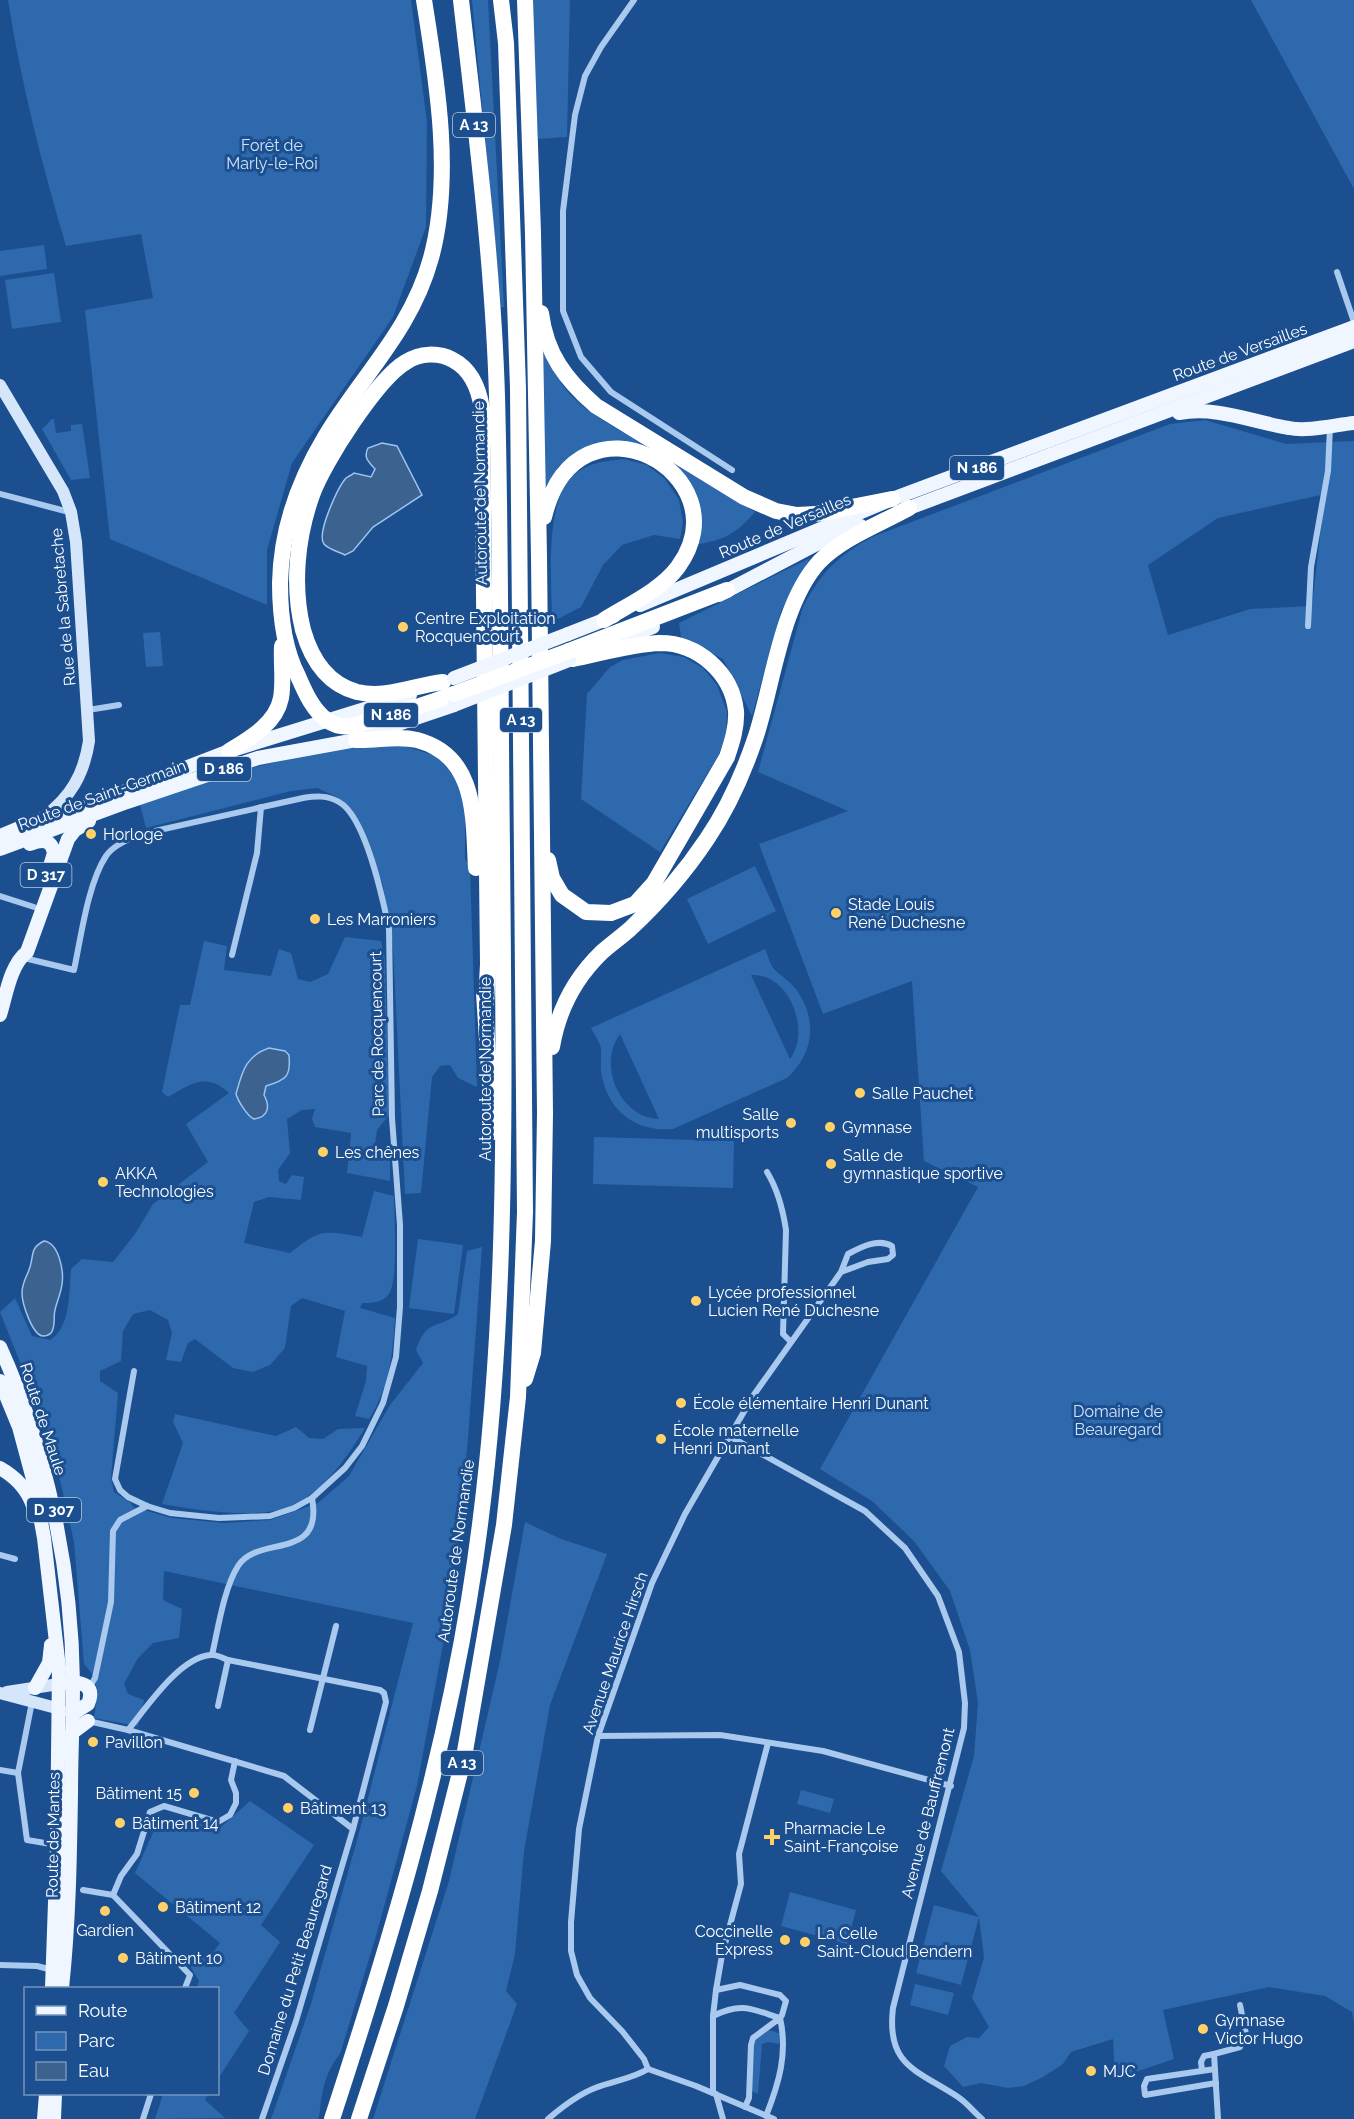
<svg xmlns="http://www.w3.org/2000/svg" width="1354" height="2119" font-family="Raleway,sans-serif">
	<rect width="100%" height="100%" fill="#1b4f8f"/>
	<g fill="#2e69ad" fill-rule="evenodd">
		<path d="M8,0H411L427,122L426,227L393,317L292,463L267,550V605L110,539L85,310L153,298L141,234L66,246C42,165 21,83 8,0Z"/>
		<polygon points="472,0 488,0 504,307 501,307"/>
		<polygon points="532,0 570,0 567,137 538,139"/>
		<polygon points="1251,0 1354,0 1354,189"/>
		<polygon points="44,245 47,269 0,276 0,251"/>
		<polygon points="54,273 61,322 12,329 5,280"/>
		<path d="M541,342C548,360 556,378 568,392C588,415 621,430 646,446C619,441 591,442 568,458C558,464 551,479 544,489Z"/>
		<polygon points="52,419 54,419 56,433 71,431 71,425 82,424 90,478 71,480 42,429"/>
		<path d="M1205,420L1286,444L1354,441V2023L1352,2012L1325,1996L1269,1987L1163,2010L1174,2059L1115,2079L1113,2039L1071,2052L1063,2064L1043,2077L1024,2086L1008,2088L981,2083L963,2087L944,2066L950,2046L967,2037L979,2038L989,2027L972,1998L984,1958L979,1917L961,1985L916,1973L934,1905L979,1917L941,1871L974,1756L978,1703L970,1650L950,1591L914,1541L872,1501L820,1469L978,1187L924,1161L912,981L823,1014L759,844L848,811L758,772L803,607C822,571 837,557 872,537L1170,424ZM1325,494L1312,606L1250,609L1168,635L1148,565L1218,518Z"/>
		<path d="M624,459L647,465L665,479L679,500L683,522L680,539L654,535L622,545L603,565L581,607L552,622C552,583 543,500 575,474C589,462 607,461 624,459Z"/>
		<path d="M674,463L755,512C738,532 725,540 699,544C702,513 697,485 674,463Z"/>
		<polygon points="810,558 781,611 752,716 723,659 681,637 679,623"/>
		<polygon points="160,632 163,666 146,667 143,633"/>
		<polygon points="660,653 684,657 703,668 717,685 727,712 726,733 719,754 660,852 581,799 587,694 610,667 623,660"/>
		<polygon points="395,743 436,756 458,780 465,806 465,859 470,866 477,1087 458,1078 450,1065 440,1066 432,1077 421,1193 405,1194 393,948 383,885 358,823 337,797 317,788 291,791 146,828 139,801 230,773 322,751"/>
		<polygon points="755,866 776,911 708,944 687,899"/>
		<path d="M345,937L381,941L385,960L389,1115L377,1130L375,1144L390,1156V1181L347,1173L351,1133L315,1127L312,1119L315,1109L302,1110L287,1119L290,1153L278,1170L279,1181L286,1184L292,1175L304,1177L301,1200L269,1197L254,1202L244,1243L290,1253C322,1228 322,1231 362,1237L374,1191L394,1196C394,1214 399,1284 388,1295C381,1303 373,1303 362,1303L360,1308L395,1318C393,1354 389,1388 369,1419L355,1416L366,1381L367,1366L336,1357L345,1311L302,1298L291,1306L285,1348L270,1365L253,1372L233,1368L195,1339L188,1343L181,1362L166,1360L172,1333L168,1320L150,1310L133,1314L123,1331L121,1361L100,1371V1381L118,1393L111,1478L114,1492L131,1503L133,1507L172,1518L224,1523L270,1520L318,1503L349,1476L390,1405L423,1363L416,1350C427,1318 436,1330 458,1314L467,1251L482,1247L468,1438L454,1585L417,1786L376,1936L340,2054C330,2066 325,2079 322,2095C320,2103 321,2111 318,2119H271L311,2004L359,1833L413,1623L164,1571L163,1600L182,1609L179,1638L153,1643L138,1658L124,1684L128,1694L144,1700L138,1726L94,1718C97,1695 101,1682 84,1664L74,1542L51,1440L0,1312L15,1298L32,1336L50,1340C71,1328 69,1290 71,1269L82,1259L113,1262L135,1234L153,1204L208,1162L186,1124L229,1093C206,1072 191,1084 168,1097L162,1092L180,1005H190L204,941L227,946L224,970L271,976L279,949L291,953L298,979L310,982L328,974Z"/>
		<path d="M765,949C768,955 770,965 775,970C782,977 790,981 796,989C818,1020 814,1053 787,1078L673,1129C639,1132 612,1115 603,1081C599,1070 602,1060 601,1049C600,1042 594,1034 591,1028ZM751,975C790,973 811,1031 790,1059ZM620,1034L659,1119H658C620,1117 597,1065 620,1034Z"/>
		<polygon points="594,1137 734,1141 733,1188 593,1184"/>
		<polygon points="418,1239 463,1245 454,1314 409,1308"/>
		<path d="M175,1414L276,1436L296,1427L309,1438L323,1439L338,1429L365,1428C348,1456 327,1486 298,1503C264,1522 199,1510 162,1504L183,1443L173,1422Z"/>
		<polygon points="525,1522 561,1539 607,1554 550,1705 524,1851 515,1954 506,1991 517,2004 475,2119 373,2119 449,1881 500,1661"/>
		<polygon points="801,1790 834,1799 830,1813 797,1804"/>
		<polygon points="250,1801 314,1845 261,1925 280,1942 234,2013 249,2031 218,2079 218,1988 197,1988 199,1981 184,1956 211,1955 220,1943 135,1873 160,1817 221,1827"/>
		<polygon points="790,1892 856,1910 847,1944 781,1926"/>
		<polygon points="915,1984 954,1993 948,2015 910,2005"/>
		<polygon points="769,2030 781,2034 779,2044 768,2042 762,2044 758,2094 752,2091 753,2046 756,2039"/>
		<polygon points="163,2094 208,2094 205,2100 225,2118 155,2119"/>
	</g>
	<g fill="#3c6290" stroke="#9cc4f0" stroke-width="1.5">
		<path d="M382,443L397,446L422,495L373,527L353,551L345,555C339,552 328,549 324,544C316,534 338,487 346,478C349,476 352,475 354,473L371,477L375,469C369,462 363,458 368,448Z"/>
		<path d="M269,1048L285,1051L289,1055C291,1077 286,1080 266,1086L264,1095C270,1106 269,1117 254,1119C248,1117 238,1101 236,1094C242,1073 245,1056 269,1048Z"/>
		<path d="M44,1241C59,1243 64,1271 62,1284C61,1293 57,1301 55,1310C53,1317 56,1327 51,1333C49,1335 46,1336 43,1336C32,1335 22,1303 22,1293C22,1282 27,1277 30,1267C34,1254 30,1248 44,1241Z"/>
	</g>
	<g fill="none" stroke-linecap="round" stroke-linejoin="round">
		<g stroke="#a9c9ee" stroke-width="6">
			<polyline points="634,0 601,47 585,76 575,115 563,211 563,311 581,357 611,392 732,470"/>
			<polyline points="1337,272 1354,322"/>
			<polyline points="0,494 69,512"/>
			<polyline points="1308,626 1311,567 1328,471 1330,427"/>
			<polyline points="88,710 119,705"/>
			<polyline points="0,896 34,907"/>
			<polyline points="232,955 257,853 261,807"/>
			<path d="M24,958L74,970C81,937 88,883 106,856C113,846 127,840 137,835L303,798C316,796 327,795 339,802C366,817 383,900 389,929L392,1118L400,1225V1307L396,1357L383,1403L362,1446L345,1468L312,1498L294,1508L270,1516L219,1518L170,1513L147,1506L128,1497L120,1490L115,1479L134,1371"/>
			<path d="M767,1172C778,1190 783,1210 786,1230L783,1334L791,1342"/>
			<path d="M729,1436L865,1511L905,1548L938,1596L959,1652L965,1703L964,1728L893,2008C886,2066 917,2070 958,2097C967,2103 974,2112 982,2119"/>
			<polyline points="0,1555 15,1559"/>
			<path d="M212,1655C218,1629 224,1588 238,1566C258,1534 324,1562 312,1498"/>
			<polyline points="89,1688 95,1678 111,1602 113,1531 120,1520 147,1506"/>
			<polyline points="32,1702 18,1773 27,1840 57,1845"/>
			<polyline points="218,1706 228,1660"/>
			<polyline points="73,1714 88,1721 128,1730 284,1776 353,1829 296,2021 262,2119"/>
			<path d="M128,1730C147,1707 179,1658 210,1655C216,1654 223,1658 228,1660L380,1690L384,1693L386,1702L353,1829"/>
			<polyline points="310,1730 336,1626"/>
			<polyline points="598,1736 720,1735 823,1751 951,1786"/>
			<polyline points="0,1770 18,1773"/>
			<polyline points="83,1890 113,1895"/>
			<polyline points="0,1965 37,1966 52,1970"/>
			<polyline points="185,1988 190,1975 113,1895 121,1876 137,1854 150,1812 164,1806 218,1822 230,1815 236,1803 236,1793 231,1780 235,1761"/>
			<path d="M713,2016C742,2002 751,2009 780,2018L782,2015L786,2001L780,1995L740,1985L716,1990"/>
			<path d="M648,2069L644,2059L622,2031L590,1998L577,1975L571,1951V1922L579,1829L598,1736L652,1583L685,1514L753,1396L841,1272L848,1254C861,1247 878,1238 892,1246L893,1255L888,1259L868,1262L841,1272"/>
			<polyline points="648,2069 696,2086 774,2119"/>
			<polyline points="1215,2069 1147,2079 1144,2086 1145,2095 1216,2083"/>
			<polyline points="1202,2070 1201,2062 1204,2056 1214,2054"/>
			<polyline points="713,2093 713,2016 716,1990 722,1955 741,1884 739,1854 768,1743"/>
			<polyline points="716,2094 723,2119"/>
			<path d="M745,2107L749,2098L751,2045L753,2038L780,2018C788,2053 779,2083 766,2116"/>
			<polyline points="143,2119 151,2094"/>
			<path d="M548,2119C562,2107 577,2095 595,2088C612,2081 632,2079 648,2069"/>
			<polyline points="1218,2119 1214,2054 1240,2047 1246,2034 1240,2005"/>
		</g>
		<g stroke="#d6e6fa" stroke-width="12">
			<path d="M0,385L63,491L71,512L76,542L89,741C84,774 71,797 44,817"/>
			<polyline points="7,1692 59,1684"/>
			<polyline points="0,1693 60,1709"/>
		</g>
		<g stroke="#f0f6ff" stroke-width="14">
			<path d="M1179,413C1216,406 1253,422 1289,428C1307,432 1335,425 1354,423"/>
			<polyline points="901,511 1354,341"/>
			<polyline points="719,595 826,539 861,526"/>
			<polyline points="640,605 892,499 1354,327"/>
			<polyline points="568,634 614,616"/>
			<polyline points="604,646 653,627"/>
			<polyline points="0,836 41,819 74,811 229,751 410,695"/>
			<path d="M30,844C41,840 51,838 54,853L50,866"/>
			<polyline points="0,849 127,802 258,758 356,740 368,734 454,705"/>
			<path d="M0,1015C6,996 10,965 27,952L68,839L75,830L89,821"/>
			<path d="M0,1347C47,1451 72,1569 73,1683C73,1720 71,1756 71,1793C70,1858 69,1923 62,1988"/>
			<polyline points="0,1381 19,1427 34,1483 44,1538 59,1668 57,1845 52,1988"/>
			<path d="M0,1468C16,1477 27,1488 33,1506"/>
			<path d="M65,1683C80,1681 96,1684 88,1704L72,1714"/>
			<polyline points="35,1688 49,1663 51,1645"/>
			<polyline points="72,1733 88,1721"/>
			<polyline points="44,2119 46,2094"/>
			<polyline points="54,2119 55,2094"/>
		</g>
		<g stroke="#fff" stroke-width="16">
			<path d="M424,0C437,81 453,177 431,258C411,331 362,375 325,437C298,482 281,530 280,583C280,614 284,649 298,676C305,692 313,711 328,721C332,723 337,726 341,726C351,728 362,723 372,720C400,713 427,704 454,694"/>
			<path d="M541,313C546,354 566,380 596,406L744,497L776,511L797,515L816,514L892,499"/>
			<path d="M544,517C577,381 746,474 678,567C661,590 628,605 604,620"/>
			<polyline points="569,651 727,590"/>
			<path d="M443,682C415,685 386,699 357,692C327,684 311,658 303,630C292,586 297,537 312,495C323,463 378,378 406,362C420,353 438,352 453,360C472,370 479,389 482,409L488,964L486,1003"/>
			<path d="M356,740C376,741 397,735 417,740C478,756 473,819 476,868"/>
			<path d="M229,751C249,739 276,724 281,698C284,681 281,663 282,646"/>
			<path d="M548,860L552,878L562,895L586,912L611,913L635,904L654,883L727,757C732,742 737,727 736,711C732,673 698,643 660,643C632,644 602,653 573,659"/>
			<polyline points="484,993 493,1132"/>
			<path d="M552,1047C558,1011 575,978 602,952C611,944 621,937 630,929C659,902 685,872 707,839C728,808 744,772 756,736C773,684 781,604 819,562C842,538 880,524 909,508"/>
			<polyline points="525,1379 533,1353 543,1241 545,1113 539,557 533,233 525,0"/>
			<path d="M332,2119C388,1948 440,1777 469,1600C510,1352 504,1099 502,848C500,698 501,547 497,396C493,264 476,131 461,0"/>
			<polyline points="359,2119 396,2006 430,1891 464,1757 504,1525 518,1397 525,1212 518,388 506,43 501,0"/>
		</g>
		<g stroke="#f0f6ff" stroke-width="14">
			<polyline points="454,678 568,634"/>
			<polyline points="454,705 569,660"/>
		</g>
		<polyline stroke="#fff" stroke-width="16" points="454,694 569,651"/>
	</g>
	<g fill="#ffd166" stroke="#1b4f8f" stroke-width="2">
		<circle cx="403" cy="627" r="6"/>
		<circle cx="91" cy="834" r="6"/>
		<circle cx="836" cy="913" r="6"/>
		<circle cx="315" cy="919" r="6"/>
		<circle cx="860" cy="1093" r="6"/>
		<circle cx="791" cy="1123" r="6"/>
		<circle cx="830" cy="1127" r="6"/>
		<circle cx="323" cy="1152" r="6"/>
		<circle cx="831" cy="1164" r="6"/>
		<circle cx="103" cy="1182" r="6"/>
		<circle cx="696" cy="1301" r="6"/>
		<circle cx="681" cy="1403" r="6"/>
		<circle cx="661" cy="1439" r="6"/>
		<circle cx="93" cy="1742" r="6"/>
		<circle cx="194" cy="1793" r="6"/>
		<circle cx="288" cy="1808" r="6"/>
		<circle cx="120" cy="1823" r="6"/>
		<path d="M769 1828h6v6h6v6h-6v6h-6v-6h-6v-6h6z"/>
		<circle cx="163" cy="1907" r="6"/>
		<circle cx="105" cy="1911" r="6"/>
		<circle cx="785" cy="1940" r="6"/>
		<circle cx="805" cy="1942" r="6"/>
		<circle cx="123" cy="1958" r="6"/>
		<circle cx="1203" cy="2029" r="6"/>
		<circle cx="1091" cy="2071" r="6"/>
	</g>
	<g text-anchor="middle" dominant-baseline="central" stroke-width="6" stroke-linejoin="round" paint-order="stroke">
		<g fill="#1b4f8f" stroke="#bbcadd" stroke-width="1.5">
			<rect x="453" y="113" width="42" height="24" rx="4.5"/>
			<rect x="950" y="456" width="54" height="24" rx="4.5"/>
			<rect x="364" y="703" width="54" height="24" rx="4.5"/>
			<rect x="500" y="708" width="42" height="24" rx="4.5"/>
			<rect x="197" y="757" width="54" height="24" rx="4.5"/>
			<rect x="20.5" y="863" width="51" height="24" rx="4.5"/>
			<rect x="27" y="1498" width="54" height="24" rx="4.5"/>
			<rect x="441" y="1751" width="42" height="24" rx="4.5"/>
		</g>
		<g font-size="15" font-weight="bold" fill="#fff">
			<text x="474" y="125">A 13</text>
			<text x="977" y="468">N 186</text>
			<text x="391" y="715">N 186</text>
			<text x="521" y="720">A 13</text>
			<text x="224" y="769">D 186</text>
			<text x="46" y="875">D 317</text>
			<text x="54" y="1510">D 307</text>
			<text x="462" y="1763">A 13</text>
		</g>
		<g font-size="16" fill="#cfe3fa" stroke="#1b4f8f">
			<text x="272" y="145">Forêt de<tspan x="272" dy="18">Marly-le-Roi</tspan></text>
			<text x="1118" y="1411">Domaine de<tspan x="1118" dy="18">Beauregard</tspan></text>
		</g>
		<g font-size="16" fill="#fff" stroke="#1b4f8f">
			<text transform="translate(1240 352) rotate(-20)">Route de Versailles</text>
			<text transform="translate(480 493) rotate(-91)">Autoroute de Normandie</text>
			<text transform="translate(785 526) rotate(-23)">Route de Versailles</text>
			<text transform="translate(63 607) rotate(-95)">Rue de la Sabretache</text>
			<text transform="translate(102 795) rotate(-20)">Route de Saint-Germain</text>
			<text transform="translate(377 1034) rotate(-91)">Parc de Rocquencourt</text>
			<text transform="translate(485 1069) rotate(-90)">Autoroute de Normandie</text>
			<text transform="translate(43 1419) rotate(72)">Route de Maule</text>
			<text transform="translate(456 1551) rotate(-82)">Autoroute de Normandie</text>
			<text transform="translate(615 1653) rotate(-71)">Avenue Maurice Hirsch</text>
			<text transform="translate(928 1813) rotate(-76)">Avenue de Bauffremont</text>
			<text transform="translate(53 1835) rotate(-89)">Route de Mantes</text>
			<text transform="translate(295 1970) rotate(-73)">Domaine du Petit Beauregard</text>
		</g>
		<g font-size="16" fill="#fff" stroke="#1b4f8f" text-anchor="start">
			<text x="415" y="618">Centre Exploitation<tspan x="415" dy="18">Rocquencourt</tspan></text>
			<text x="103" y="834">Horloge</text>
			<text x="848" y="904">Stade Louis<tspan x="848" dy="18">René Duchesne</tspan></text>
			<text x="327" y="919">Les Marroniers</text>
			<text x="872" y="1093">Salle Pauchet</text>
			<text x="779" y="1114" text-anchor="end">Salle<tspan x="779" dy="18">multisports</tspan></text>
			<text x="842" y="1127">Gymnase</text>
			<text x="335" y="1152">Les chênes</text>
			<text x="843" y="1155">Salle de<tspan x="843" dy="18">gymnastique sportive</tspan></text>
			<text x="115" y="1173">AKKA<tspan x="115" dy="18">Technologies</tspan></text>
			<text x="708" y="1292">Lycée professionnel<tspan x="708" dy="18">Lucien René Duchesne</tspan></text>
			<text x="693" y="1403">École élémentaire Henri Dunant</text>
			<text x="673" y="1430">École maternelle<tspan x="673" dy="18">Henri Dunant</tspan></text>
			<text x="105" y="1742">Pavillon</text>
			<text x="182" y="1793" text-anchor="end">Bâtiment 15</text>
			<text x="300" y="1808">Bâtiment 13</text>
			<text x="132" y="1823">Bâtiment 14</text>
			<text x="784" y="1828">Pharmacie Le<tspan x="784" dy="18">Saint-Françoise</tspan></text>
			<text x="175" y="1907">Bâtiment 12</text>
			<text x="105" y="1930" text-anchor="middle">Gardien</text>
			<text x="773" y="1931" text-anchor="end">Coccinelle<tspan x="773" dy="18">Express</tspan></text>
			<text x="817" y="1933">La Celle<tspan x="817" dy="18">Saint-Cloud Bendern</tspan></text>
			<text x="135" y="1958">Bâtiment 10</text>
			<text x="1215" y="2020">Gymnase<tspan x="1215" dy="18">Victor Hugo</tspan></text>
			<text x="1103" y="2071">MJC</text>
		</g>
	</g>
	<rect x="24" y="1987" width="195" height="108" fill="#1b4f8f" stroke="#7695bc" stroke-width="1.5"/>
	<rect x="36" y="2006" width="30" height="9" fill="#f0f6ff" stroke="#7695bc" stroke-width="1.5"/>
	<text x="78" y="2017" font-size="18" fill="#ffffff">Route</text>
	<rect x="36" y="2032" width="30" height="18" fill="#2e69ad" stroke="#7695bc" stroke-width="1.5"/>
	<text x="78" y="2047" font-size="18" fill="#ffffff">Parc</text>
	<rect x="36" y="2062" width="30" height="18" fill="#3c6290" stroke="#7695bc" stroke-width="1.5"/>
	<text x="78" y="2077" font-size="18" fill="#ffffff">Eau</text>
</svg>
